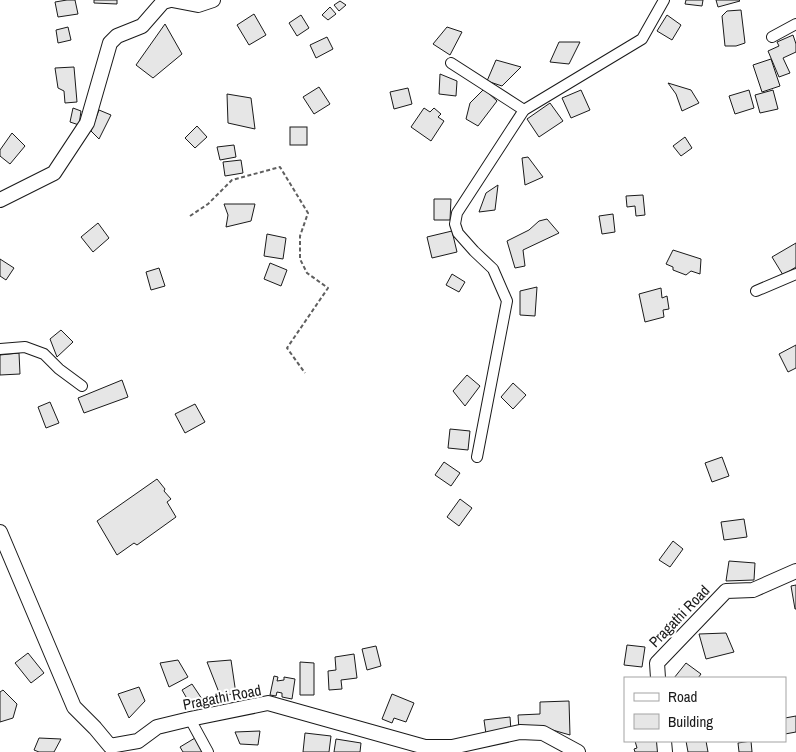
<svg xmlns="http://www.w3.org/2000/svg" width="796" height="752" font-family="'Archivo Narrow',sans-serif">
	<rect width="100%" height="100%" fill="#fff"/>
	<g fill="#e6e6e6" stroke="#1a1a1a">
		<polygon points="67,0 75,0 78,14 58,17 55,2"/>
		<polygon points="94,0 117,0 117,4 94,3"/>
		<polygon points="686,0 703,0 702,6 685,4"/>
		<polygon points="716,0 739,0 740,1 718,7"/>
		<polygon points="340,1 346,5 339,11 334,5"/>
		<polygon points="330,7 336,14 328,20 322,15"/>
		<polygon points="741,10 745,43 736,46 725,46 722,16 727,11"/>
		<polygon points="254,14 266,35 249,45 237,25"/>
		<polygon points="301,15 309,28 297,36 289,23"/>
		<polygon points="667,15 681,25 672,40 657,31"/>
		<polygon points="165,24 182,54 153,78 136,65"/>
		<polygon points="68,27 71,40 58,43 56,30"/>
		<polygon points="447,27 462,32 450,55 433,44"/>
		<polygon points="793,35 796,44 796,52 783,58 790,73 779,77 768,51 779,46 777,42"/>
		<polygon points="327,37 333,49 316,58 310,45"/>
		<polygon points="559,42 580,42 569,64 550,62"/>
		<polygon points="771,59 780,86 762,92 753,65"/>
		<polygon points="496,60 521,67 502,86 487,81"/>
		<polygon points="74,67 77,102 65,103 64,91 58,88 55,68"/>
		<polygon points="440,74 457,81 456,96 439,94"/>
		<polygon points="668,83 691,90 699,103 682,111 676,94"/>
		<polygon points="319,87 330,104 314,114 303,97"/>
		<polygon points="408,88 412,104 394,109 390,92"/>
		<polygon points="484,89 497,101 478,126 466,119 470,103"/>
		<polygon points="581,90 590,110 571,118 562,98"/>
		<polygon points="749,90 754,108 735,114 729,96"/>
		<polygon points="773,90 778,109 760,113 755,95"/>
		<polygon points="227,94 251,98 255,129 228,123"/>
		<polygon points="550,103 563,121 539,137 527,119"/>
		<polygon points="73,108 81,111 79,125 70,122"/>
		<polygon points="424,108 430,112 434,108 441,114 438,117 444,121 431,141 411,127"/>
		<polygon points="99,110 111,115 99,139 91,131"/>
		<polygon points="197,126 207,137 195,148 185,138"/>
		<rect x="290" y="127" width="17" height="18"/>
		<polygon points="12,133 25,146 10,164 0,156 0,150"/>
		<polygon points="685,137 692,148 681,156 673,146"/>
		<polygon points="234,145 236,157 220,160 217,147"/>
		<polygon points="528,157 543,177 525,185 522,158"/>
		<polygon points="241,160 243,173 225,176 223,162"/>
		<polygon points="498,185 495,210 479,212 486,193"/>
		<polygon points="643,195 645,215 636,216 635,206 627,207 626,196"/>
		<polygon points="434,199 451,199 450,220 434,220"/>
		<polygon points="224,204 255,204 251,221 226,227 228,215"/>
		<polygon points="613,214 615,232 602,234 599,216"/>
		<polygon points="547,219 559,233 523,250 525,266 515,268 507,241 529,230 539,221"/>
		<polygon points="98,223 109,238 93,252 81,237"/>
		<polygon points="452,231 457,252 432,258 427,237"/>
		<polygon points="267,234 286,238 283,259 264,256"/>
		<polygon points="796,243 796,267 783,275 772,257"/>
		<polygon points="673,250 701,259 700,274 691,271 686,275 673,270 673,267 666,264"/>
		<polygon points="0,259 14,268 6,280 0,276"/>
		<polygon points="270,263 287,270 281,286 264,279"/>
		<polygon points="159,268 165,286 151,290 146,272"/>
		<polygon points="452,274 465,282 459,292 446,285"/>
		<polygon points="537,287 535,316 520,315 520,291"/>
		<polygon points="661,288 662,298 667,296 669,309 663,310 664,317 645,322 639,294"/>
		<polygon points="61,330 73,342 57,357 50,339"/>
		<polygon points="796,345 796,368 788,372 779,354"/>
		<polygon points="19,353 20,374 0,375 0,355"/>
		<polygon points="467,375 480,386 465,406 453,391"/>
		<polygon points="122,380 128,397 84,413 78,398"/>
		<polygon points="513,383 526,395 513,409 501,397"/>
		<polygon points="50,402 59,423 46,428 38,407"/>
		<polygon points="195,404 205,422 185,433 175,414"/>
		<polygon points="450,429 470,431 468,450 448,448"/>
		<polygon points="722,457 729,476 712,482 705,463"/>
		<polygon points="444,462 460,473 451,486 435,475"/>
		<polygon points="157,479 165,489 164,491 171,499 167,502 176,517 137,545 134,543 117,555 97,521"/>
		<polygon points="460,499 472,508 459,526 447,517"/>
		<polygon points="744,519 747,537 724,540 721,522"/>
		<polygon points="673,541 683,549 670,567 659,560"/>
		<polygon points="729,561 755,563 754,580 726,581"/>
		<polygon points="796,585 796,609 795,609 791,586"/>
		<polygon points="726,633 734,652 706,659 699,634"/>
		<polygon points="627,645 645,647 642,667 624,665"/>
		<polygon points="376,646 381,666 367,670 362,649"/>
		<polygon points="28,653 44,673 31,683 15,663"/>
		<polygon points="354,654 357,678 341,680 342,689 329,690 328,671 336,670 335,657"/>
		<polygon points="178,660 188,677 169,687 160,663"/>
		<polygon points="231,660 236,694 220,695 207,662"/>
		<polygon points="300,662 314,663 314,695 300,695"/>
		<polygon points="686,663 701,674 698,678 674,678"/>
		<polygon points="274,676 278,677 277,681 284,680 284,677 295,679 292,699 282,697 282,693 277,692 276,696 270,695"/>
		<polygon points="192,684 204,702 193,709 182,690"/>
		<polygon points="139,687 145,701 129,718 118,694"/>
		<polygon points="3,690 17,704 13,718 0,722 0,692"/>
		<polygon points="392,694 414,703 406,722 394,718 392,723 382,719"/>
		<polygon points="569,701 570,735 549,729 519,730 518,715 540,714 540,702"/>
		<polygon points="796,716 796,732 785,734 785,718"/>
		<polygon points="510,717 511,731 486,734 484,720"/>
		<polygon points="260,731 258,745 240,744 235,732"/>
		<polygon points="305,733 331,736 329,752 303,752"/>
		<polygon points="39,738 61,739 54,752 39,752 34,750"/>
		<polygon points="195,738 203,752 183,752 180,747"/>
		<polygon points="336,739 361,743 360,752 334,752"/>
		<polygon points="635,741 657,741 659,752 635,752 634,749 637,748"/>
		<polygon points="686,741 706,741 708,752 688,752"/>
		<polygon points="751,741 752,752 739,752 738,743"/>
	</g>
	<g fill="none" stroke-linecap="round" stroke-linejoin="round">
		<defs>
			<g id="street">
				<polyline points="772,37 796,24"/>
				<polyline points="451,63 524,110"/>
				<polyline points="756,291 796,274"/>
				<polyline points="0,349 25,347 44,354 59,369 82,386"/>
				<polyline points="477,457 507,301 493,269 474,251 458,233 455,224 457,213 524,110 642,39 664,0"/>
				<polyline points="190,719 208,752"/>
			</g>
			<g id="secondary">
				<polyline points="172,0 198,5 213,0"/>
				<polyline points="0,200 54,173 87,123 110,43 117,36 142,26 163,2 170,0"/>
				<polyline points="0,532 74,707 95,728 110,746 138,741 157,727 190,719 268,703 425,747 452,747 520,732 543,733 578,752"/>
				<polyline points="658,678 657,663 726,591 753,590 796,571"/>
				<polyline points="664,741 665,752"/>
			</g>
		</defs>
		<use href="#street" stroke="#1a1a1a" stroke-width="12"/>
		<use href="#secondary" stroke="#1a1a1a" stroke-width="16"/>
		<polyline stroke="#5f5f5f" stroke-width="2" stroke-dasharray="4 2.5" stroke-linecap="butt" points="190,216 208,204 232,180 280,167 308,213 300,236 300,259 307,273 328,288 287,348 305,373"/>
		<use href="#street" stroke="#fff" stroke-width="10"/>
		<use href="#secondary" stroke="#fff" stroke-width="14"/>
	</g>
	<g text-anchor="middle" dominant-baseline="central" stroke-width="4" stroke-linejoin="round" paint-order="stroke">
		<g font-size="15" fill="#1a1a1a" stroke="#fff">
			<text transform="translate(679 616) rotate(-46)">Pragathi Road</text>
			<text transform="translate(222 697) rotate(-11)">Pragathi Road</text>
		</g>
	</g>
	<rect x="624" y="677" width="162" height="65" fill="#ffffff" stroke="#a3a3a3"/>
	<rect x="634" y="693" width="25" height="8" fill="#ffffff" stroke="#a3a3a3"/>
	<text x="668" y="702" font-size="15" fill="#1a1a1a">Road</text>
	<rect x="634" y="714" width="25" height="15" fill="#e6e6e6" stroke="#a3a3a3"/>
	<text x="668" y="727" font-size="15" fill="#1a1a1a">Building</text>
</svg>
